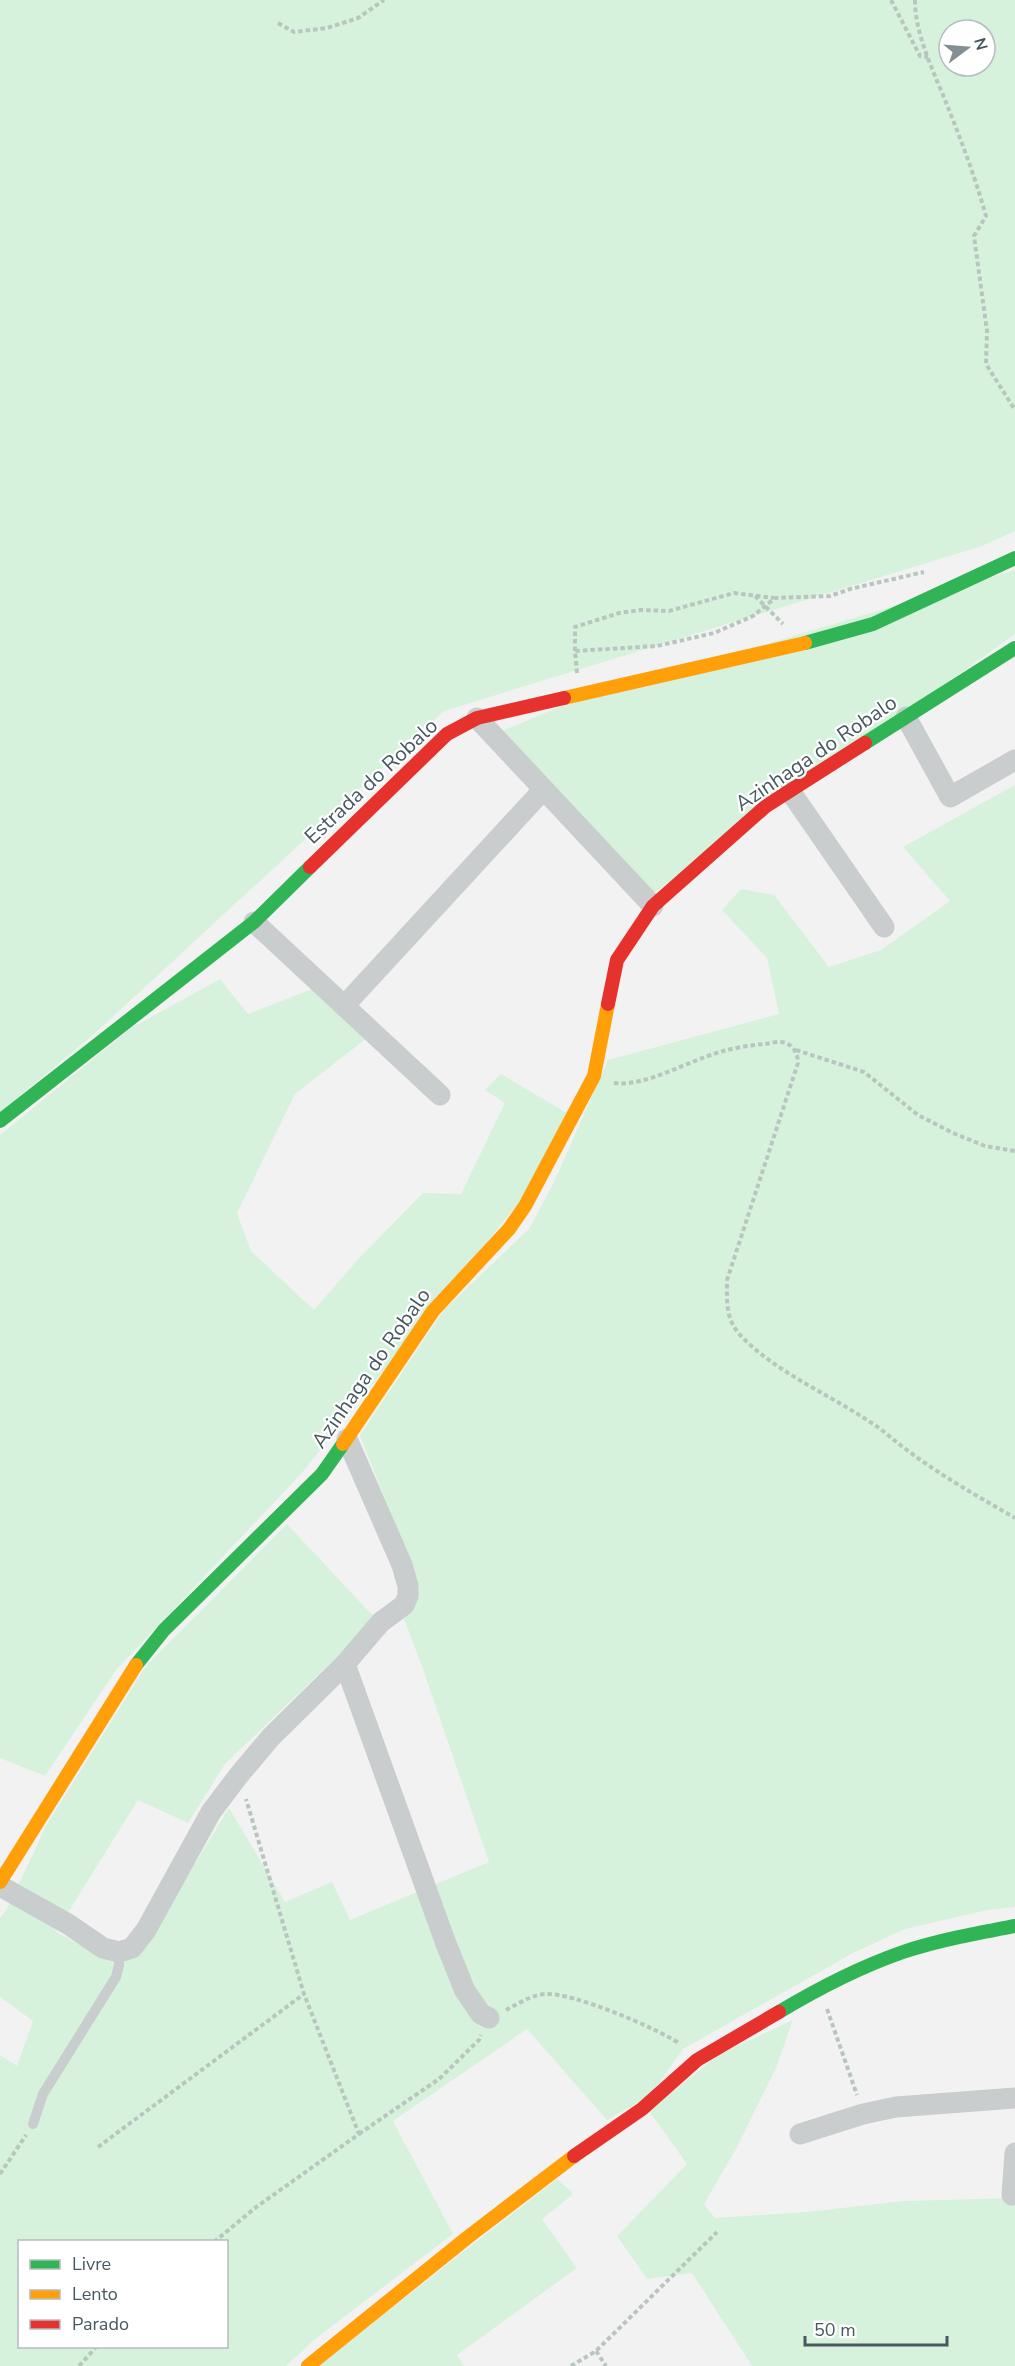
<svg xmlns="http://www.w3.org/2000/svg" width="1015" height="2366" font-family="'Nunito Sans',sans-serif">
	<rect width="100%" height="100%" fill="#f3f2f2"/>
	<g fill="#d6f2dc" fill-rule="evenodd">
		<path d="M0,0H1015V531L982,546L444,711L93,1035L0,1112ZM949,30H985V66H949Z"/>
		<polygon points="1015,570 1015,634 654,893 497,733 571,702"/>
		<path d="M1015,785V1907L988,1910L905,1929L853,1953L683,2049L650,2096L607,2120L527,2029L393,2121L453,2234L315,2339L286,2366H0V2055L17,2066L33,2021L0,1997V1918L8,1907L46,1826L146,1666L287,1524L376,1619L225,1764L188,1823L138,1800L56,1932L99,1955L161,1919L229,1808L285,1902L332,1882L350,1920L489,1862L424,1672L403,1616L395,1526L360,1435L444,1310L529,1229L554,1182L608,1060L779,1014L767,958L722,910L741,889L774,895L829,967L881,950L950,901L903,847ZM20,2242H226V2346H20Z"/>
		<polygon points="220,979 248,1014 312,989 367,1038 295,1094 237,1213 251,1251 314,1310 360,1257 423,1193 461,1194 505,1103 485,1090 501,1074 567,1113 520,1201 301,1474 116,1670 45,1776 0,1758 0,1135 131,1028"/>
		<polygon points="793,2020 776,2068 737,2147 704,2204 715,2218 807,2212 904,2201 1015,2198 1015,2366 752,2366 692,2273 647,2279 617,2236 687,2164 649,2111 718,2055"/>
		<polygon points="557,2179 571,2191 572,2195 542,2219 577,2268 457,2355 464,2366 317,2366"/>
	</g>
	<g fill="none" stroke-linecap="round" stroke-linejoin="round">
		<g stroke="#b8c6bf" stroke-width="4" stroke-dasharray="4.5 3" stroke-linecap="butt">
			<polyline points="891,0 920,56 928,57"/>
			<path d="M915,0C915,37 936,76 949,110C963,145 976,180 986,216L974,236L987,331L986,364L1015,410"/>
			<polyline points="278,23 294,32 327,28 358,18 384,0"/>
			<polyline points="755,596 783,624"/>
			<polyline points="575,651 575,627 619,613 641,610 669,611 734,593 774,598"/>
			<polyline points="577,673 575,651 657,646 714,633 753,616 775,598 830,596 850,589 924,572"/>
			<polyline points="796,1050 864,1072 918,1115 953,1133 985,1146 1015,1151"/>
			<path d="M614,1083C645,1087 688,1061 720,1052C734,1048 750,1045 765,1044C772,1043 781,1040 788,1044C795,1048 798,1056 798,1063L727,1280C727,1304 725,1321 744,1339C778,1373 830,1395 870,1422C882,1429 892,1439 903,1447C938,1474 977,1496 1015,1518"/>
			<polyline points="827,2009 857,2095"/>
			<path d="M506,2010C518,2004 531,1995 545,1994C572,1992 657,2028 680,2044"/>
			<polyline points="359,2134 439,2079 479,2040 481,2035"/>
			<polyline points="98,2147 304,1994"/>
			<polyline points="0,2174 26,2135"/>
			<polyline points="214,2242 255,2208 359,2134 304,1994 246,1799"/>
			<polyline points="596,2351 606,2366"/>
			<polyline points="79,2366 97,2346"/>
			<polyline points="571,2366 596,2351 717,2232"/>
		</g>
		<polyline stroke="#c9cdce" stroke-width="10" points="33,2124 43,2094 116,1977 119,1965 119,1952"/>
		<g stroke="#c9cdce" stroke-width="21">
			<polyline points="906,717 950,797 1015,760"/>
			<polyline points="477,718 653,906"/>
			<polyline points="790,791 884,927"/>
			<polyline points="254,922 440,1095"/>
			<polyline points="344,1006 543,790"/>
			<polyline points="345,1664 445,1941 465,1991 481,2014 489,2018"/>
			<polyline points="0,1886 68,1924 103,1948 119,1952 132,1948 146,1930 211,1812 239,1775 271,1737 345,1664 381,1622 404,1605 408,1596 408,1586 402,1565 347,1439"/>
			<polyline points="800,2134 863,2114 896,2107 1015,2098"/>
			<polyline points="1012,2195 1015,2153"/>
		</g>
		<g stroke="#30b455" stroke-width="14">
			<polyline points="805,643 873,624 1015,558"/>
			<polyline points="865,743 1015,648"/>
			<polyline points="0,1121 254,922 310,867"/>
			<polyline points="136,1665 164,1630 322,1474 343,1444"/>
			<path d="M779,2012C819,1988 860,1967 903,1952C939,1940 978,1933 1015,1926"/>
		</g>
		<g stroke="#ff9f0a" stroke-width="14">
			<polyline points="564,698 805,643"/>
			<polyline points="343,1444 433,1311 509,1229 525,1206 594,1076 608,1004"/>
			<polyline points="0,1882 136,1665"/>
			<polyline points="308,2366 468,2237 574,2156"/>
		</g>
		<g stroke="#e5322d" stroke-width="14">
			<polyline points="310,867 447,734 477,718 564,698"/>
			<polyline points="608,1004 617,960 653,906 766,806 865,743"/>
			<polyline points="574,2156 642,2109 697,2060 779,2012"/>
		</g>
	</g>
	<g text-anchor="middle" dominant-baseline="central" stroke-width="4.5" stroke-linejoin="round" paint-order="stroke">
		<g font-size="21" fill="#485860" stroke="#fff">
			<text transform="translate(816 753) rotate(-34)">Azinhaga do Robalo</text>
			<text transform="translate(371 781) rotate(-43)">Estrada do Robalo</text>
			<text transform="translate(371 1368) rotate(-55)">Azinhaga do Robalo</text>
		</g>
	</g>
	<rect x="18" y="2240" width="210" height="108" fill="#ffffff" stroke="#b6bcbf" stroke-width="1.5"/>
	<rect x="30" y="2260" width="30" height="9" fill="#30b455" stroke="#b6bcbf" stroke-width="1.5"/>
	<text x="72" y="2270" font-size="18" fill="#485860">Livre</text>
	<rect x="30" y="2290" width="30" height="9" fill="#ff9f0a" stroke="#b6bcbf" stroke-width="1.5"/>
	<text x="72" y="2300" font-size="18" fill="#485860">Lento</text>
	<rect x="30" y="2320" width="30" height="9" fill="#e5322d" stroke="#b6bcbf" stroke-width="1.5"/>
	<text x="72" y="2330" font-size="18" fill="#485860">Parado</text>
	<g transform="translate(967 48) rotate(74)"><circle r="28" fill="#ffffff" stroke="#b6bcbf" stroke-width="1.5"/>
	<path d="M0-4.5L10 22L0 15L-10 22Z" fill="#848e93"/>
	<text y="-9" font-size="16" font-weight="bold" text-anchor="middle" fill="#485860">N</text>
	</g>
	<path d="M805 2336v9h142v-9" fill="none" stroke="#485860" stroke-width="3"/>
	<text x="814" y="2336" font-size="18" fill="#485860" stroke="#ffffff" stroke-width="4.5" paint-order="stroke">50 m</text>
</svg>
